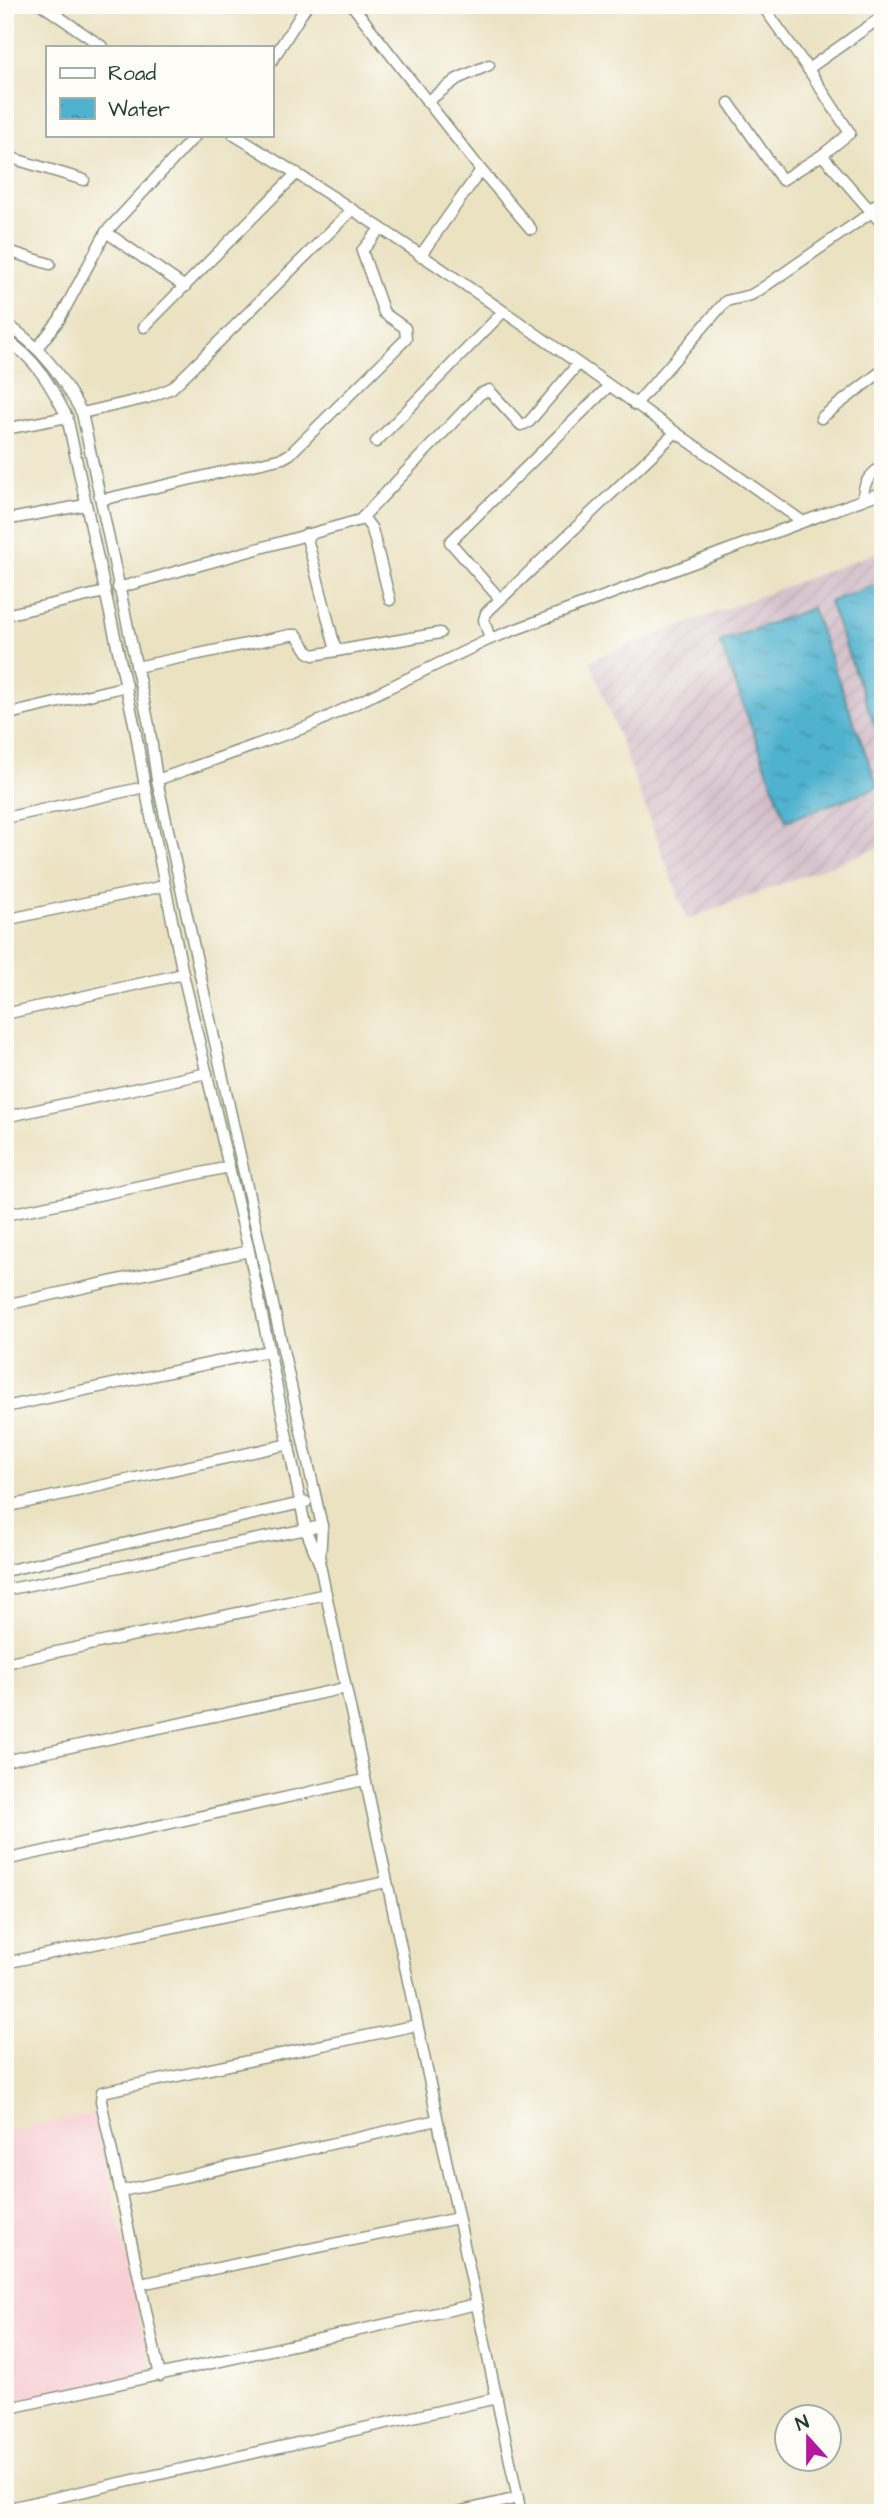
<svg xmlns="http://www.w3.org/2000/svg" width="888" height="2518" font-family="'Architects Daughter',sans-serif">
	<defs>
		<pattern id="industrial-furrows" width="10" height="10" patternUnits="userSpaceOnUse" patternTransform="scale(1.75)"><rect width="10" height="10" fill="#d2bdc8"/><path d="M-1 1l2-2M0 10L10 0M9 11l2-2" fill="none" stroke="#b4a3ac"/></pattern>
		<pattern id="water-ripples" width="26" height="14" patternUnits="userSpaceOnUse" patternTransform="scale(1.75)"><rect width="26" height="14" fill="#50b2cf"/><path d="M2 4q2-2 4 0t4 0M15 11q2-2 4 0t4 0" fill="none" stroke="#4292a9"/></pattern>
	</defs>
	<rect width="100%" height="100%" fill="#fdfcf7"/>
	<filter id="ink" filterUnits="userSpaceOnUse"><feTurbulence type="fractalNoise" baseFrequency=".0143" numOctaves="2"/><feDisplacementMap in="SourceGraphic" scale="14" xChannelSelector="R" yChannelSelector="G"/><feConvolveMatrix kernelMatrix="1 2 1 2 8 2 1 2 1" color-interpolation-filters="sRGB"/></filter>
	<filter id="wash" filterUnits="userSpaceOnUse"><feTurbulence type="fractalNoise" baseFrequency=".00686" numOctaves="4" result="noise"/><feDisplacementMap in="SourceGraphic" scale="28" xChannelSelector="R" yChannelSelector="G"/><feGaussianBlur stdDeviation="1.57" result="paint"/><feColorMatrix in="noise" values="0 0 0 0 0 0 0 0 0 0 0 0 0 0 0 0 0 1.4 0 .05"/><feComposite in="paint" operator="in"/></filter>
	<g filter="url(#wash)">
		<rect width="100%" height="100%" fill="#ebe2c2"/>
		<polygon fill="#f7cfd4" points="95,2113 151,2371 5,2405 5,2132"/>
		<polygon fill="url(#industrial-furrows)" points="883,550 883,846 687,919 590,660"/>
		<g fill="url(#water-ripples)" stroke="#387882" stroke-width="2">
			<polygon points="883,582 883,748 829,602"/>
			<polygon points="812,608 878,787 786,821 720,642"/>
		</g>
	</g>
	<g filter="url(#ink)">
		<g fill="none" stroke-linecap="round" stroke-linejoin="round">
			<defs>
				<g id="minor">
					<polyline points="42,5 103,47"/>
					<polyline points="352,5 481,170 531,229"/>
					<polyline points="271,62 307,5"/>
					<polyline points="808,69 883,16"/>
					<polyline points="427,102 457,79 489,65"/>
					<polyline points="729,103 782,180 822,155 850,133 808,69 762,5"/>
					<path d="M234,135C429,253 614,390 802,521"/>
					<polyline points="822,155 883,225"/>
					<polyline points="5,156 84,180"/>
					<polyline points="870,209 883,200"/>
					<polyline points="106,232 185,287"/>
					<polyline points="5,250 50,264"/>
					<polyline points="420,256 481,170"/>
					<path d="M5,323C43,348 60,374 82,413L149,725L157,780L322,1526L320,1559"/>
					<polyline points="144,327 297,173"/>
					<path d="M5,339C36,358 51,386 67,417L135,728L145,787L183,974L249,1251L306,1530L320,1565L326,1594L521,2513"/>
					<polyline points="38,347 59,320 106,232 196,135"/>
					<polyline points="635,405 726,301 751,295 761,289 872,212"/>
					<polyline points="82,413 147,398 172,388 352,210"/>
					<polyline points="821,418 883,370"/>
					<polyline points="5,429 67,417"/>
					<polyline points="376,442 503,312"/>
					<path d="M863,499C863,482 869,476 883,465"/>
					<polyline points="101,500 283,458 290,454 406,339 405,328 384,313 362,251 380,229"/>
					<polyline points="363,517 372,529 390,600"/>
					<polyline points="5,520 85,505"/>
					<polyline points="306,534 336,651"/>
					<polyline points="118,588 360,520 480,394 489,390 521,425 529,422 578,364"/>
					<polyline points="500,599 450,542 609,386"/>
					<polyline points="5,615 105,592"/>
					<polyline points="490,639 484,620 486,613 675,433"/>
					<polyline points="136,667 290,635 297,635 308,652 313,655 440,633"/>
					<polyline points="5,715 127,686"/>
					<polyline points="157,780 309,726 490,639 883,492"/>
					<polyline points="5,818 145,787"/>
					<polyline points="5,920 164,886"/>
					<polyline points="5,1014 183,974"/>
					<polyline points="5,1117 207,1073"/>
					<polyline points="5,1215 229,1167"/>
					<polyline points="5,1305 249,1251"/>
					<polyline points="5,1407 268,1351"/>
					<polyline points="5,1507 289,1444"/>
					<polyline points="5,1571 306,1502"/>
					<polyline points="5,1590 322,1526"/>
					<polyline points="5,1663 326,1594"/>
					<polyline points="5,1761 345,1688"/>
					<polyline points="5,1860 364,1780"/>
					<polyline points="5,1963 386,1882"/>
					<polyline points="122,2191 437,2120"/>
					<polyline points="141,2284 458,2218"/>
					<polyline points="160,2376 101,2101 102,2092 417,2025"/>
					<polyline points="5,2409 477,2304"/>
					<polyline points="5,2509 497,2398"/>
					<polyline points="453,2513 518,2498"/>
				</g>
			</defs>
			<use href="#minor" stroke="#85907b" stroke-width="13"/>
			<use href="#minor" stroke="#fff" stroke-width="10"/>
		</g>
	</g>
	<rect width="888" height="2518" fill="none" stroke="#fdfcf7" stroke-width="28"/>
	<rect x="46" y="46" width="228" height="91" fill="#fdfcf7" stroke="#a4b0a9" stroke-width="2"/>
	<rect x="60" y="68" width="35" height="10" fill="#ffffff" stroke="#a4b0a9" stroke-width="2"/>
	<text x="108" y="80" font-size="21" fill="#1f3d34">Road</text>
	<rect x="60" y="98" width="35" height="21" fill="url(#water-ripples)" stroke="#a4b0a9" stroke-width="2"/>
	<text x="108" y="116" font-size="21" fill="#1f3d34">Water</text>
	<g transform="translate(808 2438) rotate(339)"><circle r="33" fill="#fdfcf7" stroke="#a4b0a9" stroke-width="2"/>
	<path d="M0-5L12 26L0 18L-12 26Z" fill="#b5179e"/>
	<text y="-10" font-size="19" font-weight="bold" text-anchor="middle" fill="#1f3d34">N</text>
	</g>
</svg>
